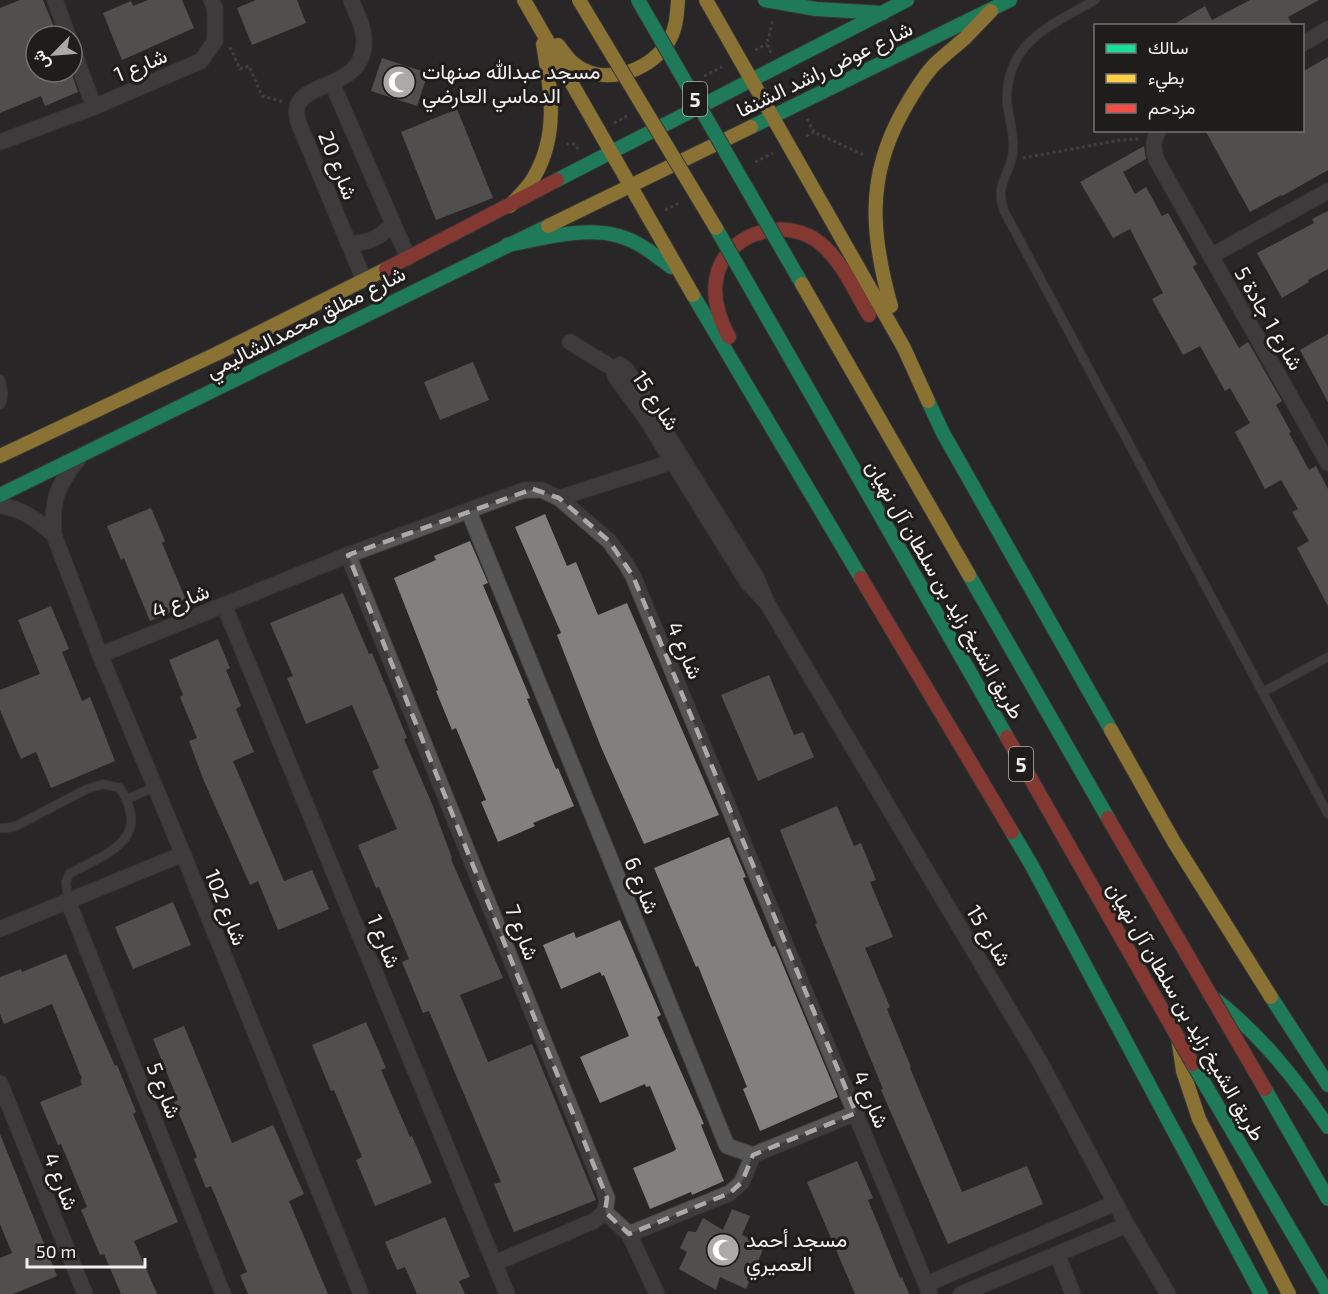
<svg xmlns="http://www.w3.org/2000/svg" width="1328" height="1294" font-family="'Exo 2',Vazirmatn,sans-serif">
	<rect width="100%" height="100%" fill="#282726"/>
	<g fill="#81807f">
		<polygon points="20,0 43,0 56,32 48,36 36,36 36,72 71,72 78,92 45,106 41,96 0,113 0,8"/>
		<polygon points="148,0 182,0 194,28 122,60 103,13 131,1 133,6"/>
		<polygon points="256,0 297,0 306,23 252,45 237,8"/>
		<polygon points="1250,0 1319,0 1288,17 1293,26 1171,26 1205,6 1212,20"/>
		<polygon points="1328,57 1328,170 1282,196 1281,195 1250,212 1205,130 1302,130 1302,72"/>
		<polygon points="382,58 428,73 417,106 371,91"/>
		<polygon points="457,109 493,198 436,220 401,132"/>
		<polygon points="1144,146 1146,159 1123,172 1135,194 1146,187 1162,216 1168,213 1197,264 1193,267 1239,348 1248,342 1282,401 1276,405 1291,432 1289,433 1309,470 1316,466 1328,489 1328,606 1297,548 1309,541 1292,512 1298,509 1281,480 1265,489 1235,432 1250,423 1230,388 1225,391 1200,346 1183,355 1152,299 1163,293 1130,229 1113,238 1080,182"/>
		<polygon points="1328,211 1328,269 1308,280 1309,282 1282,298 1257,253 1314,223 1312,219"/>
		<polygon points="1328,334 1328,402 1300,350"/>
		<polygon points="473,362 489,400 440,420 424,382"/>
		<polygon points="151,508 165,541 162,543 188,605 150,621 124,558 121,560 107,526"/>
		<polygon points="545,514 567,566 576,562 598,615 627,603 719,815 644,844 601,747 557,635 561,633 515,527"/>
		<polygon points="470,541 488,583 483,585 530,698 527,699 556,769 558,768 574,806 533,823 535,826 498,842 481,802 486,800 456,728 452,730 436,691 438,690 394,578 436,560 434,556"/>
		<polygon points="343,593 369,654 372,653 387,689 407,738 404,739 432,804 452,858 451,859 503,978 460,995 488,1062 532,1044 596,1200 514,1232 494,1184 501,1182 429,1011 423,1013 402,962 409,959 379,887 376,888 358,845 397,829 372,771 379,768 352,705 306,724 287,678 293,676 270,623"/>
		<polygon points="51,606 69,649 62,652 82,701 90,697 115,761 51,788 36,752 21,759 0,710 0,690 40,674 18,620"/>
		<polygon points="218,639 230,668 226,670 241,706 236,709 254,752 233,761 284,881 312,870 329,909 278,930 258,881 250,885 204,781 189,741 197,738 180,697 183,695 169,660"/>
		<polygon points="769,675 794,735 803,732 814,757 758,781 721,695"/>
		<polygon points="837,806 854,846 861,843 876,880 870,882 893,937 865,948 890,1007 887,1009 911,1067 910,1068 962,1192 1027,1166 1043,1204 948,1244 881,1090 883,1089 815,924 817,923 780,830"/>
		<polygon points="729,837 746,877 743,878 772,947 775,946 838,1097 760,1131 743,1089 747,1087 698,966 696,967 654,868"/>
		<polygon points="173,902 191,945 133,969 115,927"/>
		<polygon points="620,920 661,1015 657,1017 704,1124 701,1125 724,1181 692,1195 691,1192 650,1209 633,1168 674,1151 676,1149 650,1086 646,1087 645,1084 600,1103 580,1057 629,1036 604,975 602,976 600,972 561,989 543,945 574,932 576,938"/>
		<polygon points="66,954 115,1066 117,1065 136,1112 133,1114 178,1222 134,1241 157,1294 121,1294 104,1254 100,1255 81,1210 87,1207 61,1144 58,1145 40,1102 82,1085 80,1080 82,1079 52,1004 4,1024 0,1014 0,977 21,969 22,972"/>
		<polygon points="366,1022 386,1068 381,1070 410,1137 412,1136 432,1183 375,1206 356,1160 362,1157 334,1090 331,1091 312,1045"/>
		<polygon points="184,1026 232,1143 273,1125 304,1194 289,1201 328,1294 248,1294 240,1275 247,1272 211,1186 206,1188 194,1159 197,1157 174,1102 178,1100 153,1039"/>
		<polygon points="0,1134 57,1276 13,1294 0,1294 0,1258 12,1253 0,1224"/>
		<polygon points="857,1161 873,1198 868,1200 900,1278 902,1277 909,1294 855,1294 807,1182"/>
		<polygon points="732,1209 750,1216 742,1235 765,1245 746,1289 720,1277 716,1290 679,1269 687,1252 680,1248 688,1231 696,1232 703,1218 723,1230"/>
		<polygon points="445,1217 470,1277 459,1281 465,1294 417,1294 405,1267 397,1270 385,1242"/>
	</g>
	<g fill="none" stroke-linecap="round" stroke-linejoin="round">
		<defs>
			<g id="lane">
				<path d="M1095,0C1054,24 1009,40 1007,95C1006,114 1015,131 1013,150C1011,177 994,181 1004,211L1328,814"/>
				<path d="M0,379C3,386 5,398 0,405"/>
				<polyline points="1263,692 1328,657"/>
				<polyline points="127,799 155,787"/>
				<path d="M0,828H6L16,826L87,789L103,784L120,788C153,840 107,853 69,874L66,882L68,901"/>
			</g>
			<g id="street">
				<polyline points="55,0 68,36"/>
				<path d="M351,0C356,13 364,26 364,40C366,97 281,76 299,124L364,280"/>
				<polyline points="1302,44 1328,29"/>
				<polyline points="72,47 94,107"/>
				<polyline points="332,83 408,258"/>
				<path d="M1159,130C1152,141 1153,149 1157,161L1328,463"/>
				<polyline points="0,142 94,107 201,61 215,41 215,8 211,0"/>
				<path d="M348,243C367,244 381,238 393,223"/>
				<polyline points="1211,256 1328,191"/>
				<polyline points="570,342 614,369"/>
				<polygon points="620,365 626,369 756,577 767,603 748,583 645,417 615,376 614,369"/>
				<path d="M79,458C57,486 51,499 54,535L100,655L183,854L361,1294"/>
				<polyline points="559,498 672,462"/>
				<path d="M0,506C22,508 39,521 54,535"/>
				<polyline points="469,512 727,1146 753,1155 856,1113"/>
				<polyline points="348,555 607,1198 605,1212 594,1221 495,1263"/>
				<polyline points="767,603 1040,1062 1127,1225 1168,1294"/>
				<polyline points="224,605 507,1294"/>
				<polyline points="100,655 348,555 524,490 542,490 559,498 609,541 626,564 633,576 930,1294"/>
				<polyline points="68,901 223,1294"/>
				<polyline points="0,929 183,854"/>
				<polyline points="0,1083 85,1294"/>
				<polyline points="605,1212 629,1234 657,1294"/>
				<polyline points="629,1234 730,1193 742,1182 753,1155"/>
				<polyline points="1057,1254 1073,1294"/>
				<polyline points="927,1284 1115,1203"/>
				<polyline points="961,1294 1127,1225"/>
			</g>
			<g id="fast">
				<polyline points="765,0 816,9 883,13"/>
				<polyline points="751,127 1010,0"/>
				<polyline points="557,180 907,0"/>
				<path d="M507,245C542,239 583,226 619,236C638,241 655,255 671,267"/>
				<polyline points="693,295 861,578"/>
				<polyline points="928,401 943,433 1111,730"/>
				<polyline points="0,495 548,226"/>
				<polyline points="1012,832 1032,866 1261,1294"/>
				<path d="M1209,994C1258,1032 1294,1076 1328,1127"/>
				<polyline points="1271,997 1328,1085"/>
			</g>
			<g id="slow">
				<polyline points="524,0 693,295"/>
				<polyline points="706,0 904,348 928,401"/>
				<path d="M558,45C563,51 567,58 573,63C601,87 647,73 667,44C676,31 677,16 678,0"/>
				<path d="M510,206C518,196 528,188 534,177C559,134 551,90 543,44"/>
				<polyline points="548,226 751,127"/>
				<path d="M891,306C871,235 866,177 903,111C912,95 922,78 934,65C944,55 955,47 965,38C974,29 982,20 991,11"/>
				<polyline points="0,456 216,354 386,269"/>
				<polyline points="1111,730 1174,842 1271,997"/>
				<polyline points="1178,1038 1183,1071 1199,1119 1289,1294"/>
			</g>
			<g id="jam">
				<polyline points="386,269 557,180"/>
				<path d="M729,337C718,317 711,294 718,271C732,230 788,217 820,243C842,261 855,292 869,315"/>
				<polyline points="861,578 1012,832"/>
			</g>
		</defs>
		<use href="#lane" stroke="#464544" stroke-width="10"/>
		<use href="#street" stroke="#464544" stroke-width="17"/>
		<use href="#fast" stroke="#464544" stroke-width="16"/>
		<use href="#slow" stroke="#464544" stroke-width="16"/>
		<use href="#jam" stroke="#464544" stroke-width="16"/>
		<g stroke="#5d5c5b" stroke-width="3" stroke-dasharray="3 3" stroke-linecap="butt">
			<polyline points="229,48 231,49 240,69 249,66 262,96 284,102"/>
			<polyline points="755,50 767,44"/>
			<polyline points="771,53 767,44 773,19"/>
			<polyline points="704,76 722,67"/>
			<polyline points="807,119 814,132"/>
			<polyline points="614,123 627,116"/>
			<polyline points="806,136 814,132 866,156"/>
			<polyline points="566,144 575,144 579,151"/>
			<polyline points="1023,158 1121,140 1141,139"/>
			<polyline points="755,162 773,153"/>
			<polyline points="665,210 681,202"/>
		</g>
		<use href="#lane" stroke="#575656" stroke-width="8"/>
		<use href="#street" stroke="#575656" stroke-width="15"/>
		<use href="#fast" stroke="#16e098" stroke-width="14"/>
		<use href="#slow" stroke="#ffcf43" stroke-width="14"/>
		<use href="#jam" stroke="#f24e42" stroke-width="14"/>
		<defs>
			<g id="fast-bridge">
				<polyline points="638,0 802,284"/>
				<polyline points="716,228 1007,737"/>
				<polyline points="969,575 1108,818"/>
				<polyline points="1193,1064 1328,1294"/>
				<polyline points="1265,1089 1328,1199"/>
			</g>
			<g id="slow-bridge">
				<polyline points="579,0 716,228"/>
				<polyline points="802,284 969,575"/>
			</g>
			<g id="jam-bridge">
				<polyline points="1007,737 1193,1064"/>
				<polyline points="1108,818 1265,1089"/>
			</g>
		</defs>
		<use href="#fast-bridge" stroke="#464544" stroke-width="16" stroke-linecap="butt"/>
		<use href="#slow-bridge" stroke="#464544" stroke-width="16" stroke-linecap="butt"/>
		<use href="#jam-bridge" stroke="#464544" stroke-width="16" stroke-linecap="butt"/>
		<use href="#fast-bridge" stroke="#16e098" stroke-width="14"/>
		<use href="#slow-bridge" stroke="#ffcf43" stroke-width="14"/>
		<use href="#jam-bridge" stroke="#f24e42" stroke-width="14"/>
	</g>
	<path d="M0 0H1328V1294H0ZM533,489L559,498L609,541L633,576L856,1113L753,1155L742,1182L730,1193L629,1234L605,1212L607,1198L348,555Z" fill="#282726" fill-opacity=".55" fill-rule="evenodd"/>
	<path fill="none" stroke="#acaaa9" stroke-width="4.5" stroke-dasharray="12 8" stroke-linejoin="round" d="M533,489L559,498L609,541L633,576L856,1113L753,1155L742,1182L730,1193L629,1234L605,1212L607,1198L348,555Z"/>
	<defs>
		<symbol id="mosque-disc" viewBox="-11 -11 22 22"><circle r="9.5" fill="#acaaa9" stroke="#1f1d1b"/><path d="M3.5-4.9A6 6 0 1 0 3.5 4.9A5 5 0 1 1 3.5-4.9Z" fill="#fff"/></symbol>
	</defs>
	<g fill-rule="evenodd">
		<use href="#mosque-disc" x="380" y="63" width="38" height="38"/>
		<use href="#mosque-disc" x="704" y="1231" width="38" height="38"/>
	</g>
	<g text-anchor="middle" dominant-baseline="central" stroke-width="6" stroke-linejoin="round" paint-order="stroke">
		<g fill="#1f1d1b" stroke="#b3b1b0" stroke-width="1.5">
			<rect x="683" y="82" width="24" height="34" rx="4.5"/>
			<rect x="1009" y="747" width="24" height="34" rx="4.5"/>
		</g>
		<g font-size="20" font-weight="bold" fill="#f3f1f0">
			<text x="695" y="99">5</text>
			<text x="1021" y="764">5</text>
		</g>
		<g font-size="21" fill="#f3f1f0" stroke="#1f1d1b">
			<text transform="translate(140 64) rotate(-23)">شارع 1</text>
			<text transform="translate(824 68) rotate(-26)">شارع عوض راشد الشنفا</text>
			<text transform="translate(339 165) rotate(68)">شارع 20</text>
			<text transform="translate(1270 318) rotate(60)">شارع 1 جادة 5</text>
			<text transform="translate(305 321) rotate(-27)">شارع مطلق محمدالشاليمي</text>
			<text transform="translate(657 400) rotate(56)">شارع 15</text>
			<text transform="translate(946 589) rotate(60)">طريق الشيخ زايد بن سلطان آل نهيان</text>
			<text transform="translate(180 600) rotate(-22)">شارع 4</text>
			<text transform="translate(686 650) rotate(67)">شارع 4</text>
			<text transform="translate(643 885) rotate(68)">شارع 6</text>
			<text transform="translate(227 907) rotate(68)">شارع 102</text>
			<text transform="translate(523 932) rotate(68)">شارع 7</text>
			<text transform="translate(990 935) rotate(59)">شارع 15</text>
			<text transform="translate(385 941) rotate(68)">شارع 1</text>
			<text transform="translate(1187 1011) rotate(60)">طريق الشيخ زايد بن سلطان آل نهيان</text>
			<text transform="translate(165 1090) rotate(68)">شارع 5</text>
			<text transform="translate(872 1099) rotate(67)">شارع 4</text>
			<text transform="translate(62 1181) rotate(68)">شارع 4</text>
		</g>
		<g font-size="21" fill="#f3f1f0" stroke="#1f1d1b" text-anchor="start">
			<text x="422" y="70">مسجد عبدالله صنهات<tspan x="422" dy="24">الدماسي العارضي</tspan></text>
			<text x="746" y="1238">مسجد أحمد<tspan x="746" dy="24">العميري</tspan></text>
		</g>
	</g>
	<rect x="1094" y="24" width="210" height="108" fill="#1f1d1b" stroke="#747270" stroke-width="1.5"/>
	<rect x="1106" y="44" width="30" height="9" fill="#16e098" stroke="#747270" stroke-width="1.5"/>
	<text x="1148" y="54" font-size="18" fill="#f3f1f0">سالك</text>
	<rect x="1106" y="74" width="30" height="9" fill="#ffcf43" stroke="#747270" stroke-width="1.5"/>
	<text x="1148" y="84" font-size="18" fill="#f3f1f0">بطيء</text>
	<rect x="1106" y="104" width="30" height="9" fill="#f24e42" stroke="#747270" stroke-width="1.5"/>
	<text x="1148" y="114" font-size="18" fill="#f3f1f0">مزدحم</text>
	<g transform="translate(54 54) rotate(245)"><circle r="28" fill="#1f1d1b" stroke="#747270" stroke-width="1.5"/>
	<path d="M0-4.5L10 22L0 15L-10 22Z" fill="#acaaa9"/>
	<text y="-9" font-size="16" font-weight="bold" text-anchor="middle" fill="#f3f1f0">ش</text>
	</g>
	<path d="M27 1258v9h118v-9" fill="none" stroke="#f3f1f0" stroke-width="3"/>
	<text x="36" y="1258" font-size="18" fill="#f3f1f0" stroke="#1f1d1b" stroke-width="4.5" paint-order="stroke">50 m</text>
</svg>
